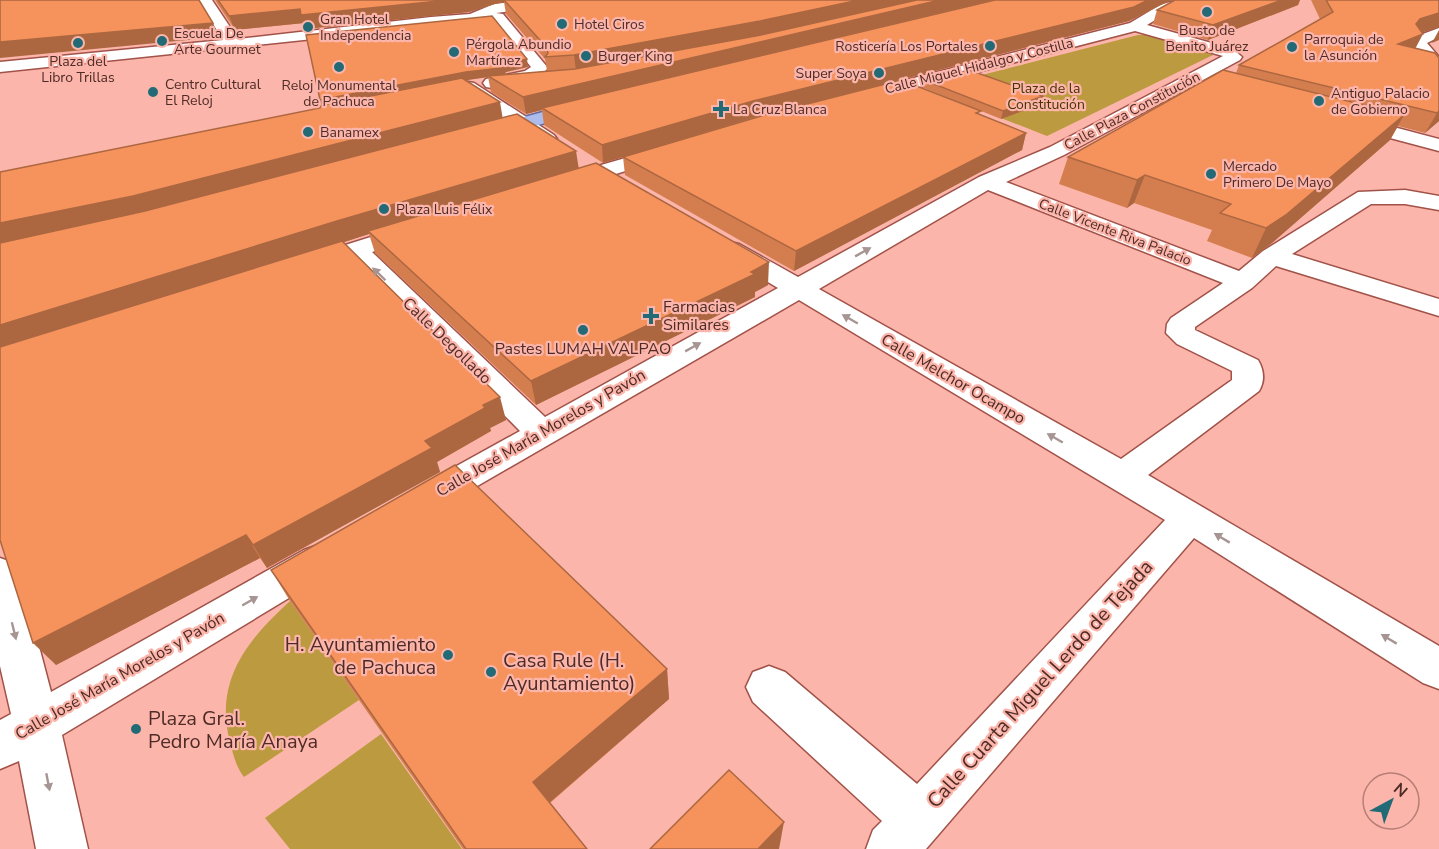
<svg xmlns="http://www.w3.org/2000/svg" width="1439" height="849" font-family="'Nunito Sans',sans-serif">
	<rect width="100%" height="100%" fill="#fcb5aa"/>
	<g fill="#bc9a3f">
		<polygon points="1138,35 1149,35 1207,51 1213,55 1047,136 927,89"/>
		<path d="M290,601L359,700L244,777C236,767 233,754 230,742C214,681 247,640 290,601Z"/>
		<polygon points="381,734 462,849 290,849 265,818"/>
	</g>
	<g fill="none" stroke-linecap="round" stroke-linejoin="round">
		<defs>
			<g id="minor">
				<polygon points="198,0 212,0 238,39 431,17 470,14 494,4 531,0 578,0 571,4 496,13 503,14 548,68 537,79 492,88 486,87 483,83 486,79 525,71 531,67 494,21 483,21 0,72 0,62 223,40"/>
				<path d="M1177,0H1198L1196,3L1170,11L1147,25L1233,49L1242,57L1240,60L1064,155L1006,182L1239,271L1263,251L1358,192L1405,190L1439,196V210L1405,204H1371L1292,254L1439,299V316L1276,266L1252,288L1195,327V330L1258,360C1264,370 1265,381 1259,391L1148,475L1439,646V689L1423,683L1194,538L926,849H866L873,830L882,821L753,702L746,687L753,672L769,666L785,672L917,784L1165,520L799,300L441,507L428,511L415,507L410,498L415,489L520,431L350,259L310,272L301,269L297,264L301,259L415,223L424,225L427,230L424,235L372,252L545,417L778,288L721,254L718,249L721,244L730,242L739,244L798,277L979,177L1050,147L1223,56L1135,31L869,100L863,99L860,95L863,91L1130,23L1160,5ZM988,190L1223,283L1171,318L1167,324L1166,333L1177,344L1232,371V380L1121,459L819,289Z"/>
				<polygon points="1439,28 1439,37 1427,43 1439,57 1439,73 1433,72 1409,41 1412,38"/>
				<polygon points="468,82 474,83 554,135 557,139 554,143 540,143 462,91 459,87 462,83"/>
				<polygon points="1352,116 1439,139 1439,151 1345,126 1342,122 1345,118"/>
				<polygon points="667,146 674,148 677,152 674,156 564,190 556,188 553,183 556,178"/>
				<polygon points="318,545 332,550 338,561 332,572 62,735 88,849 36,849 19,761 0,769 0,720 11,714 0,666 0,558 14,563 20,574 51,692 304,550"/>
			</g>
			<polygon id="major" points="587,100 593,102 596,106 593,110 487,139 480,137 477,133 480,129"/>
		</defs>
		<use href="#minor" stroke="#a15249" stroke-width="3"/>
		<use href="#major" stroke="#676d9f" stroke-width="3"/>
		<use href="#minor" fill="#fff" fill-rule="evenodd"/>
		<use href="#major" fill="#acbcec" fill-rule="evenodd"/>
	</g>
	<g fill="#d47e50">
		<polygon points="215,0 1300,0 1298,5 1208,40 1153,24 1157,10 1174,0 1169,1 1129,21 799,106 980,115 1026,133 1022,150 794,271 625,175 623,157 767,114 603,163 544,125 542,110 526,114 491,92 488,77 465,80 502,118 579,168 768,285 755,292 755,297 536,405 375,253 369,234 344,242 506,420 490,428 491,431 437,462 440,472 267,568 260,558 56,665 0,172 528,67 506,72 504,75 547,71 545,59 506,14 504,2 495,4 469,12 305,29 304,23 235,30"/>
		<polygon points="1311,0 1439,0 1439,27 1422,32 1415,48 1435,53 1439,121 1425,133 1398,126 1390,140 1272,243 1252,258 1207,241 1212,230 1134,203 1127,208 1059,184 1068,157 1236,73 1239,65 1320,19"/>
		<polygon points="926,81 1041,104 1001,119 924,88"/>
		<polygon points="271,570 667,669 669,699 550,803 587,849 463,849 290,601"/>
	</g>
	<g fill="#ac6741">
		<polygon points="449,0 519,0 504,0 504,2 495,4 469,12 305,29 304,23 235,30 229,16 300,9"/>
		<polygon points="859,0 918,0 760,36 576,71 574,55"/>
		<polygon points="940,0 993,0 542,108 542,110 526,114 523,97"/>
		<polygon points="1148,0 1176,0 1169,1 1129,21 752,118 603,163 602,145 753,101"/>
		<polygon points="1282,0 1300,0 1298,5 1208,40 1213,25"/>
		<polygon points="1439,13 1439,27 1411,36 1423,34 1414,51 1398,44 1420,19"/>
		<polygon points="213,23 219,37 0,58 0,42"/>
		<polygon points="1439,30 1439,40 1432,43"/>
		<polygon points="527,59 528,67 506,72 503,76 488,76 488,77 468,80 322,108 320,100"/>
		<polygon points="1043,96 1041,104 1001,119 1003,111"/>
		<polygon points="500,102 503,120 143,216 0,247 0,223"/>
		<polygon points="1439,111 1439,121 1425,133 1437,113"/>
		<polygon points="1404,115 1390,140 1272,243 1252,258 1266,228"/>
		<polygon points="1026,133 1022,150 794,271 796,251"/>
		<polygon points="576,151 579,170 368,231 369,234 0,353 0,325 337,221"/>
		<polygon points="1145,175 1134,203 1127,208 1137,180"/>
		<polygon points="769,262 768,285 755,292 755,297 536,405 531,381"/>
		<polygon points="500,397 506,420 490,428 491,431 437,462 440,472 267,568 253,545 483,405"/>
		<polygon points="246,535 260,558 56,665 33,643"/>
		<polygon points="667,669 669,699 542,809 533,782"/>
		<polygon points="784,822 779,849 758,849"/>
	</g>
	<g fill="#f6935d" stroke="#ac6741" stroke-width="1.5">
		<polygon points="0,0 199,0 213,23 0,42"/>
		<polygon points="218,0 449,0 301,15 300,9 229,16"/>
		<polygon points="504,0 859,0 760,21 574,55 545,57 548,53 546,47"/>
		<polygon points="917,0 940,0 523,97 488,76 575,69 761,35"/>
		<polygon points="995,0 1148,0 1134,7 753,101 602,145 542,108"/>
		<polygon points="1175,0 1282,0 1213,25 1157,10"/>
		<polygon points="1326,0 1439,0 1439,13 1420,19 1416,24 1423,34 1398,44 1435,53 1439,58 1439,111 1437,113 1239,65 1333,12"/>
		<polygon points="492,16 527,59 504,64 501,68 466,72 320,100 306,35"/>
		<polygon points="969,70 1043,96 1003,111 926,81"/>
		<polygon points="1223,70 1404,115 1287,214 1266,228 1220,213 1231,204 1145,175 1137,180 1068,157"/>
		<polygon points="462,78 500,102 133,196 0,223 0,172 320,108 320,106"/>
		<polygon points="901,80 981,111 976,113 1026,133 796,251 623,157 768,114"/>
		<polygon points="517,114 576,151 337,221 0,325 0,243 145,211"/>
		<polygon points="596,163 769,262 751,272 755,274 531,381 368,231"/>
		<polygon points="342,241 500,397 483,405 485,408 425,441 432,448 253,545 246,535 33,643 0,540 0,347"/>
		<polygon points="455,465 667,669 533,782 587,849 466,849 271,570"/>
		<polygon points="729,770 784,822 758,849 650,849"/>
	</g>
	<defs><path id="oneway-solid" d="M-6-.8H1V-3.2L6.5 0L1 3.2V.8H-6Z" transform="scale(1.5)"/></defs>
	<g fill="#a69593">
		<use href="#oneway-solid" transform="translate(863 252) rotate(-29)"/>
		<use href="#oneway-solid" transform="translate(379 274) rotate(-136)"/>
		<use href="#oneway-solid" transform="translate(850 319) rotate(-150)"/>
		<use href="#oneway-solid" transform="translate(693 347) rotate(-29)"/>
		<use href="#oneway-solid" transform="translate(1055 438) rotate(-150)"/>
		<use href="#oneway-solid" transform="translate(1222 538) rotate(-149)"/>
		<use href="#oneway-solid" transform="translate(250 601) rotate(-30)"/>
		<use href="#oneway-solid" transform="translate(14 631) rotate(76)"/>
		<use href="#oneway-solid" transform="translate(1389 639) rotate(-149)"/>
		<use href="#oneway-solid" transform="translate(48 782) rotate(79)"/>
	</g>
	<g fill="#226b76" stroke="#fcb5aa" stroke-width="2">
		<circle cx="1207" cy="12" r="6"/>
		<circle cx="562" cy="24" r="6"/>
		<circle cx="308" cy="27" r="6"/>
		<circle cx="162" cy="41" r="6"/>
		<circle cx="78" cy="43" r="6"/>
		<circle cx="990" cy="46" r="6"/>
		<circle cx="1292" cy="47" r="6"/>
		<circle cx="454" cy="52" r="6"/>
		<circle cx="586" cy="56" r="6"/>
		<circle cx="339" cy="67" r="6"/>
		<circle cx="879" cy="73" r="6"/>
		<circle cx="153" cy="92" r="6"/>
		<circle cx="1319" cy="101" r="6"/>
		<path d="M718 100h6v6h6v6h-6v6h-6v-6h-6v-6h6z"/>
		<circle cx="308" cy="132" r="6"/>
		<circle cx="1211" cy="174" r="6"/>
		<circle cx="384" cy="209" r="6"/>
		<path d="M648 307h6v6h6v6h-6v6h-6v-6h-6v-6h6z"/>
		<circle cx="583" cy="330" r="6"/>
		<circle cx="448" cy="655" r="6"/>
		<circle cx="491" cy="672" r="6"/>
		<circle cx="136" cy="729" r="6"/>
	</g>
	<g text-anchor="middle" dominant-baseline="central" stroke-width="4.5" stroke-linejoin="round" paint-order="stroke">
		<g font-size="14" fill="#4e2b27" stroke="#fcb5aa" text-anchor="start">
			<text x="320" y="19">Gran Hotel<tspan x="320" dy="16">Independencia</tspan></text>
			<text x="574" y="24">Hotel Ciros</text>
			<text x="1207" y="30" text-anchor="middle">Busto de<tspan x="1207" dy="16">Benito Juárez</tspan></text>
			<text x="174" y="33">Escuela De<tspan x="174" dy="16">Arte Gourmet</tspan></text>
			<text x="1304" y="39">Parroquia de<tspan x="1304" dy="16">la Asunción</tspan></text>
			<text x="466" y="44">Pérgola Abundio<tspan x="466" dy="16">Martínez</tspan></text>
			<text x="978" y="46" text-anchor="end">Rosticería Los Portales</text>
			<text x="598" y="56">Burger King</text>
			<text x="78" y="61" text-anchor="middle">Plaza del<tspan x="78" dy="16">Libro Trillas</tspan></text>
			<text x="867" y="73" text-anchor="end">Super Soya</text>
			<text x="165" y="84">Centro Cultural<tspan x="165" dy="16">El Reloj</tspan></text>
			<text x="339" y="85" text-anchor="middle">Reloj Monumental<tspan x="339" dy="16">de Pachuca</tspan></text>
			<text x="1331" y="93">Antiguo Palacio<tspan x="1331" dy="16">de Gobierno</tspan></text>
			<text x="733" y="109">La Cruz Blanca</text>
			<text x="320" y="132">Banamex</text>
			<text x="1223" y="166">Mercado<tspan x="1223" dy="16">Primero De Mayo</tspan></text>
			<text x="396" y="209">Plaza Luis Félix</text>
		</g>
		<g font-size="14" fill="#4e2b27" stroke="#fcb5aa">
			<text transform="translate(979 66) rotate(-14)">Calle Miguel Hidalgo y Costilla</text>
			<text transform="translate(1132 111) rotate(-28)">Calle Plaza Constitución</text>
			<text transform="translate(1115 232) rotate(21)">Calle Vicente Riva Palacio</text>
		</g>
		<g font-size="14" fill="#463503" stroke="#fcb5aa">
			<text x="1046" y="88">Plaza de la<tspan x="1046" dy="16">Constitución</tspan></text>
		</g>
		<g font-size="16" fill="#4e2b27" stroke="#fcb5aa" text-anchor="start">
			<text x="663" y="307">Farmacias<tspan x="663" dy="18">Similares</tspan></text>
			<text x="583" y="349" text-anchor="middle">Pastes LUMAH VALPAO</text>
		</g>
		<g font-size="16" fill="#4e2b27" stroke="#fcb5aa">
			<text transform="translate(447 341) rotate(44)">Calle Degollado</text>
			<text transform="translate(953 379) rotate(30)">Calle Melchor Ocampo</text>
			<text transform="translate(541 433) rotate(-30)">Calle José María Morelos y Pavón</text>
			<text transform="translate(120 676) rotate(-30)">Calle José María Morelos y Pavón</text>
		</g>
		<g font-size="20" fill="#4e2b27" stroke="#fcb5aa" text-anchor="start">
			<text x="436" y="644" text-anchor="end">H. Ayuntamiento<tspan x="436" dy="23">de Pachuca</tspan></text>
			<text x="503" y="660">Casa Rule (H.<tspan x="503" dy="23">Ayuntamiento)</tspan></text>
			<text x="148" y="718">Plaza Gral.<tspan x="148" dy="23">Pedro María Anaya</tspan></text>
		</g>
		<g font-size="20" fill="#4e2b27" stroke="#fcb5aa">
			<text transform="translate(1040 684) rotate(-48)">Calle Cuarta Miguel Lerdo de Tejada</text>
		</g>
	</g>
	<g transform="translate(1391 801) rotate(41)"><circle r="28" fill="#fcb5aa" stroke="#b67e76" stroke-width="1.5"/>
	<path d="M0-4.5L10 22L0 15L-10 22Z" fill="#226b76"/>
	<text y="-9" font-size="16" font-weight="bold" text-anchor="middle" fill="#4e2b27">N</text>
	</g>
</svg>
